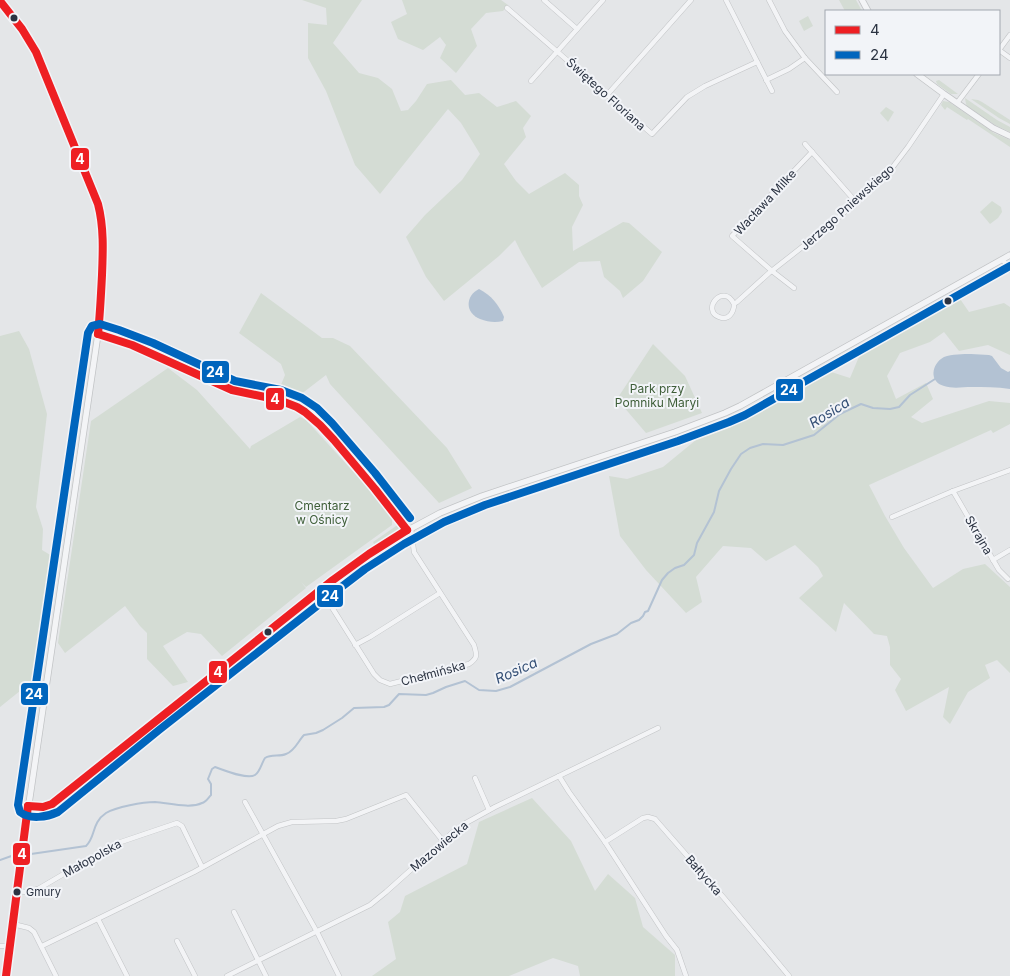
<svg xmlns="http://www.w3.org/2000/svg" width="1010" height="976" font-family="Inter,sans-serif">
	<rect width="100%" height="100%" fill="#e4e6e8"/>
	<g fill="#d4dcd4">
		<polygon points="302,0 362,0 333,43 359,73 378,78 392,89 401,111 408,110 416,101 427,84 451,80 465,95 479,93 497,107 516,101 531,116 523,128 526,137 504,164 516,181 529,194 565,173 579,185 579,196 583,205 572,227 573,251 623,222 629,223 662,252 643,281 623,298 620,291 604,277 600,261 579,262 542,288 522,254 515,240 499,256 444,301 426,277 406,237 425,215 462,180 480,154 461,123 448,109 380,194 355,165 326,91 308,58 308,23 327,25 326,8"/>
		<polygon points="402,0 501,0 508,5 503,11 486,13 471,29 477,46 456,73 440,58 446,45 440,37 423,50 398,39 391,22 407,14"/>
		<polygon points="839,0 856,0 862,11 845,11"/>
		<polygon points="808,16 813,26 804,31 799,21"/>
		<polygon points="939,80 958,94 951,94 937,84 936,81"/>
		<polygon points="965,98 997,120 1010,127 1010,132 995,125 967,106 966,104"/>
		<polygon points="971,99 978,100 982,102 1010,120 1010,124 999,118"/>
		<polygon points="943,101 949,102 994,133 1010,140 1010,147 968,119 967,120 947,107 945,110 941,105"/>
		<polygon points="886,107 894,112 888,122 880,113"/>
		<polygon points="992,201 1001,207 1002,212 998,218 990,224 980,212"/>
		<polygon points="261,293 322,338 333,338 350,346 447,448 472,488 439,503 330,384 326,375 296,398 278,392 285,375 281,364 239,333"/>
		<polygon points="956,293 969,312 1004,303 1010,307 1010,355 988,345 959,351 944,332 930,342 900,353 887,376 896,399 926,383 933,399 911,417 922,423 989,401 1010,403 1010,424 993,433 991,430 869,485 885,516 904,548 933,588 963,569 985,564 1010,587 1010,673 997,660 985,665 990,678 968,692 950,724 943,717 949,687 906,711 895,690 901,679 890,665 890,647 887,636 874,634 844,603 836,632 799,598 823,576 818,567 795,545 766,561 751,548 723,546 696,577 702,602 686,613 646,570 620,536 609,476 627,479 663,467 702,435 825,370 850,378 861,352 932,311"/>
		<polygon points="19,331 29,349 47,414 36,507 43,529 42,550 57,559 47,624 41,674 0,707 0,336"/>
		<polygon points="653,344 685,376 702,413 646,433 617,399"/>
		<polygon points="168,368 197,390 250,449 251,446 300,417 306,420 360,479 392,516 392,525 306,587 301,582 306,588 222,656 201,634 187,632 163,646 188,682 173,686 147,659 147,633 140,626 125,606 65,653 58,643 91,421"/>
		<polygon points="399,524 400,527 399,531 375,546 373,542"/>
		<polygon points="532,798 571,841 595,891 608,874 635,898 643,927 675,955 675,976 580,976 578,966 553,958 509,976 372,976 396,959 388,922 400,912 405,896 467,864 479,822"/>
	</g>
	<g fill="#b3c2d3">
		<path d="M479,289C491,295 499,305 504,317L503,321C495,323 488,322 480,319C465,313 465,296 479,289Z"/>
		<path d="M971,354L989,355L992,356L1001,368L1008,372L1010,371V389C997,387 984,387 971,387C963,387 953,389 944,386C929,382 931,364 944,357C952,354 963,354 971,354Z"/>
	</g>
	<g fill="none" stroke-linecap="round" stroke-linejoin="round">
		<path stroke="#b3c2d3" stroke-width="2" d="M0,860L17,854H31L86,846C96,837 91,823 106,813C116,807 143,802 155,802C169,803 190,809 202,803C206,802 208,798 211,795V784L208,779L212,769L215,767C224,770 247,780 255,775C260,772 262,762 265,758C272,754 279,757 286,754C295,751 298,741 304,735L316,733L323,730L342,718L354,708L384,707L389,705L399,694L426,695L433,693L446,687L465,681L479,690L496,691L510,687L591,644L617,634L631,623L639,620L643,616L645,612L648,611L662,580L668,573L675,568L684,565L694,555L697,543L714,512L719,491L731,469L741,454L750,448L763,444L783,445L814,435L840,414L861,404L873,408L890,409L899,407L910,395L935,379"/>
		<defs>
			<g id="minor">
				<polyline points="544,0 577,29"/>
				<polyline points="726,0 772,91"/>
				<polyline points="769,0 785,31 805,58 837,92"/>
				<polyline points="507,8 652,134 687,97 705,86 757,62"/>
				<polyline points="999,50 1010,35"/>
				<polyline points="999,50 1010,58"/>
				<polyline points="766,80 789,69 805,58"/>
				<polyline points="531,81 603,0"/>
				<polyline points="607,95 691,0"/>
				<polyline points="957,103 979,74"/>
				<polyline points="805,144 856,202"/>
				<polyline points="1003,260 1010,270"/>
				<polyline points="794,288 772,271 732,236 812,152"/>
				<path d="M734,304C734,312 729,321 719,317C701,310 723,282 734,304L737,302L769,273L829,226L889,172L908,147L944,94"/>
				<path d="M98,334C145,346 187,373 232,390C257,398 283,396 305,412C319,422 331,437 342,450C365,476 386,502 407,530"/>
				<polyline points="953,491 999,570 1008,579"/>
				<polyline points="892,517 953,491 1010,470"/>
				<polyline points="993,560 1010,550"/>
				<path d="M321,590L374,674L380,680L390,684L469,664C478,658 477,655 474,645L414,552L411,528"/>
				<polyline points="355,645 370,637 440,593"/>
				<polyline points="559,776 569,792 605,842 666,936 677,950 686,976"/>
				<polyline points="475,778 489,810"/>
				<polyline points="245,802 317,932 339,976"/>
				<polyline points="605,842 643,818 648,817 655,819 724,898 789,976"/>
				<polyline points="17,891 27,892 38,889 115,844 177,823 182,826 202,867"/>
				<polyline points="234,912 266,976"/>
				<polyline points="98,919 127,976"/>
				<polyline points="13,924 29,928 34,932 56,976"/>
				<polyline points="177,941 195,976"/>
				<polyline points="0,946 10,946"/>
				<polyline points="42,946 194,872 278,826 292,822 336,821 346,819 406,795 443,841"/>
				<polyline points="227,976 370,905 386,892 452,833 464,824 495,807 658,728"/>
			</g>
			<g id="tertiary">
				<polyline points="862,0 868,11"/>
				<path d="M0,1L22,29L36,52L98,204C104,224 102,246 102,267C101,289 101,312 98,334L26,824L6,976"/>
				<polyline points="917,74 944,94 993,128 1010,136"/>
				<polyline points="28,806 43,807 52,804 153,722 321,590 359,561 399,535 440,513 482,496 675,432 725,413 740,406 1010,255"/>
			</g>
		</defs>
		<use href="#minor" stroke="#c2c4c6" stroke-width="5.5"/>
		<use href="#tertiary" stroke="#c2c4c6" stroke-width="7"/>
		<use href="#minor" stroke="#f3f4f6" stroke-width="4.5"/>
		<use href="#tertiary" stroke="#f3f4f6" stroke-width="5.5"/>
		<defs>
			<g id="bus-1">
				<path d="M0,1L22,29L36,52L98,204C104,227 103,251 102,275C101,295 100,314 98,334"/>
				<polyline points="98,334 132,345 232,390 279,400 297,407 305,412 320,425 334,440 375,489 407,530"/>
				<polyline points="28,806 43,807 52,804 333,580 369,554 407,530"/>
				<polyline points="6,976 28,806"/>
			</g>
			<path id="bus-2" d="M410,518L375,473L332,423L317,408L302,398L281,390L235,381L153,343L119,330L100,324L92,326L88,333L18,805L20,812C30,820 47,817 58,812L159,730L327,598L365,569L404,544L444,522L485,505L678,441L729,422L745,415L1010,266"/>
		</defs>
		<use href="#bus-1" stroke="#f2f4f8" stroke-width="11"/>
		<use href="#bus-2" stroke="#f2f4f8" stroke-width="11"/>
		<use href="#bus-1" stroke="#ee1f23" stroke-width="8"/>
		<use href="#bus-2" stroke="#0065bd" stroke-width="8"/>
	</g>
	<g fill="#2b3342" stroke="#f2f4f8" stroke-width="2">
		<circle cx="14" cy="18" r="4.5"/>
		<circle cx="948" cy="301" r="4.5"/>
		<circle cx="268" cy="632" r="4.5"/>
		<circle cx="17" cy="892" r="4.5"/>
	</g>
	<g text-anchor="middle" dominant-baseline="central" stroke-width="4" stroke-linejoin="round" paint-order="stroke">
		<g font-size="11" fill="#2b3342" stroke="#f2f4f8" text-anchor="start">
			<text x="26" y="892">Gmury</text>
		</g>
		<g font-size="12" fill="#2b3342" stroke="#f2f4f8">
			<text transform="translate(606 94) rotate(42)">Świętego Floriana</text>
			<text transform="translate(765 202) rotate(-47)">Wacława Milke</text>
			<text transform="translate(847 207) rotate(-42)">Jerzego Pniewskiego</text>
			<text transform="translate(979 535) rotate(60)">Skrajna</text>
			<text transform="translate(433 673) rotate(-15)">Chełmińska</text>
			<text transform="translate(439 846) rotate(-40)">Mazowiecka</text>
			<text transform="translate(92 858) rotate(-29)">Małopolska</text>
			<text transform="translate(704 875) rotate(49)">Bałtycka</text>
		</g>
		<g font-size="12" fill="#3e5e38" stroke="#f2f4f8">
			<text x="657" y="388">Park przy<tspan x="657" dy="14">Pomniku Maryi</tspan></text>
			<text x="322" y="505">Cmentarz<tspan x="322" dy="14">w Ośnicy</tspan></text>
		</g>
		<g font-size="14" font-style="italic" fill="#355076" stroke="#f2f4f8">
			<text transform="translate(829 412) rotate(-32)">Rosica</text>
			<text transform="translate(516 670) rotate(-24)">Rosica</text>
		</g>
	</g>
	<g stroke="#f2f4f8" stroke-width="2">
		<rect x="70" y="147" width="20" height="24" rx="5" fill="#ee1f23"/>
		<rect x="201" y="360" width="29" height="24" rx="5" fill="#0065bd"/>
		<rect x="775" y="378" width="29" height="24" rx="5" fill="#0065bd"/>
		<rect x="265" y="387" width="20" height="24" rx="5" fill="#ee1f23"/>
		<rect x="316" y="584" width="28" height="24" rx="5" fill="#0065bd"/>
		<rect x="208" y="660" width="20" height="24" rx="5" fill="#ee1f23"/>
		<rect x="20" y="682" width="29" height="24" rx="5" fill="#0065bd"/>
		<rect x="12" y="842" width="19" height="24" rx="5" fill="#ee1f23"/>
	</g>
	<g font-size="14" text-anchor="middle" font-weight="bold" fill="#fff">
		<text x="80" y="164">4</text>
		<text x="215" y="377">24</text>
		<text x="789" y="395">24</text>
		<text x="275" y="404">4</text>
		<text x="330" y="601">24</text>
		<text x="218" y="677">4</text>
		<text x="34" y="699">24</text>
		<text x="22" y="859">4</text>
	</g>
	<rect x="825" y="10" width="175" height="65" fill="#f2f4f8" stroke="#a2a7af"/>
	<rect x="835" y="26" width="25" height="8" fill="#ee1f23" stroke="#a2a7af"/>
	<text x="870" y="35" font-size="15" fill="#2b3342">4</text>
	<rect x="835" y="51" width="25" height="8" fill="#0065bd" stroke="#a2a7af"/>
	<text x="870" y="60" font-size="15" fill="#2b3342">24</text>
</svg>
